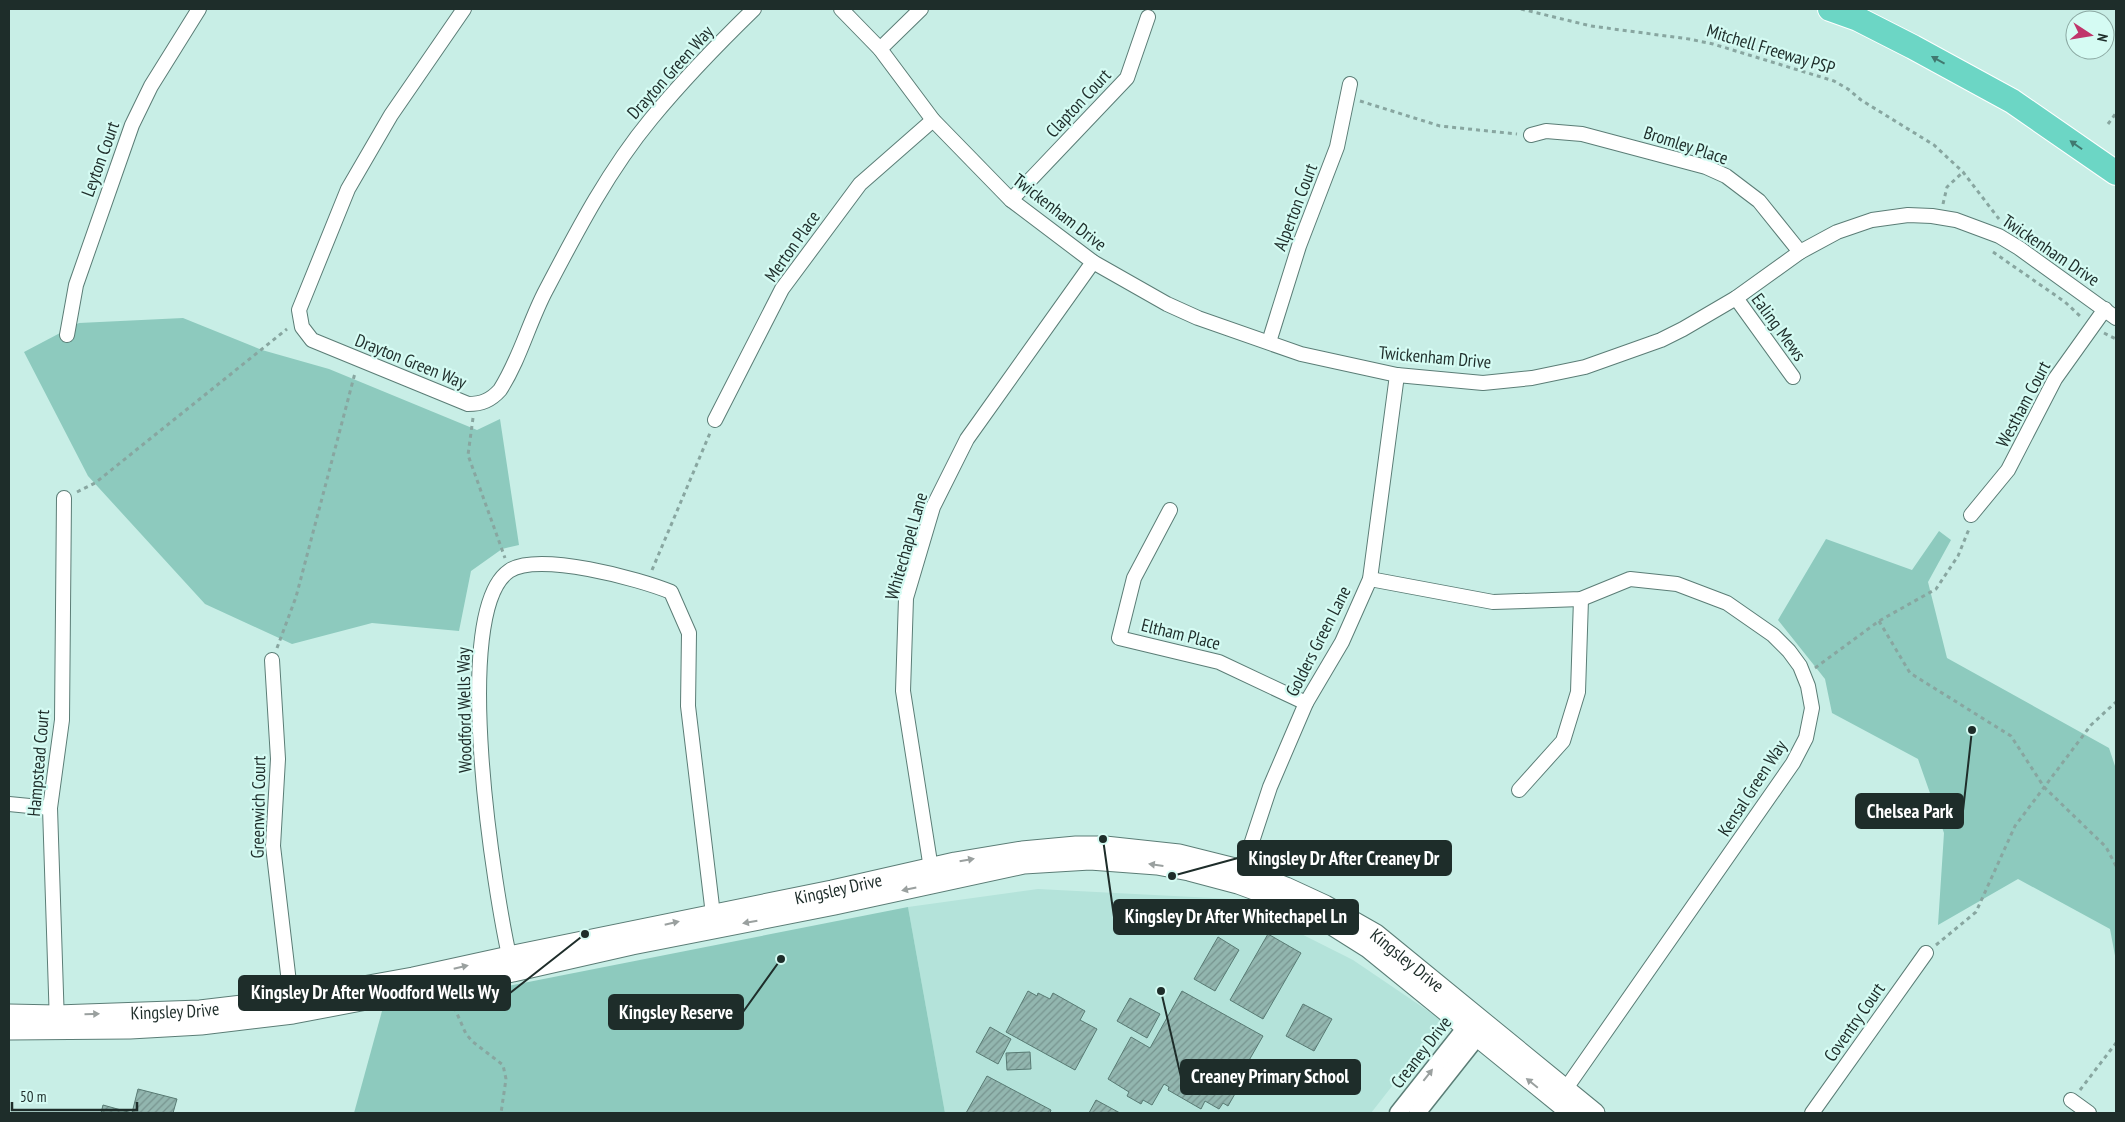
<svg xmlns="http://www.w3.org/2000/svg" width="2125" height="1122" font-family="'PT Sans Narrow',sans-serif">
	<defs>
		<pattern id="building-hatch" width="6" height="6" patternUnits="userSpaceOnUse" patternTransform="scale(1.25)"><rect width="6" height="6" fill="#92b6af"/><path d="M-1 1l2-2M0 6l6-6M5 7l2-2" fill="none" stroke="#77948f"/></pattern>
	</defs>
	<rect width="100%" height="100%" fill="#c8eee6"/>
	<polygon fill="#b4e3da" points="1038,889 1232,899 1353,960 1443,1021 1371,1113 945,1113 908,907"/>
	<g fill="#8dcabe">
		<polygon points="183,318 262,350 329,369 477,430 500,419 519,545 502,549 471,571 459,631 372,623 292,644 205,604 88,476 24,352 79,323"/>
		<polygon points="1939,531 1951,540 1928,582 1947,658 2109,748 2116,769 2116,961 2110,929 2018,879 1938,925 1944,833 1918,759 1832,713 1825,679 1778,620 1826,539 1912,570"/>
		<polygon points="908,907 945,1113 354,1113 382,1011"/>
	</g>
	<g fill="url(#building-hatch)" stroke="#587a73">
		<polygon points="1268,934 1301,953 1263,1019 1230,1000"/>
		<polygon points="1218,937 1239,950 1215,991 1194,979"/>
		<polygon points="1028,991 1037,996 1038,993 1050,999 1053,993 1085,1011 1080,1020 1097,1029 1075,1070 1006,1032"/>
		<polygon points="1182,991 1263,1036 1236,1083 1240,1085 1228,1106 1223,1103 1219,1109 1205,1101 1201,1109 1168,1090 1169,1087 1164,1084 1152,1105 1143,1100 1141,1104 1127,1096 1129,1092 1108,1079 1131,1037 1150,1048"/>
		<polygon points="1130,998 1160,1014 1147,1038 1117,1021"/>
		<polygon points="1303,1004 1332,1019 1314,1051 1286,1036"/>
		<polygon points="990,1027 1011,1039 998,1064 976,1052"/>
		<polygon points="1030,1052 1031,1069 1007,1070 1006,1053"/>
		<polygon points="987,1076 1051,1110 1050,1113 966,1113"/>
		<polygon points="138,1089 177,1099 173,1113 101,1113 103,1105 132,1113"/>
		<polygon points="1096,1100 1120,1113 1089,1113"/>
	</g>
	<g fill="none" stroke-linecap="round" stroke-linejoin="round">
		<defs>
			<g id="minor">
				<path d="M464,9L391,115L348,189L299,310L302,327L312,340L468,404C482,404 491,400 500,390C520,359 529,322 546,290C577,231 608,171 651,119C683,80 718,44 754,9"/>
				<polyline points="841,9 880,49 933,120 1011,200 1093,262 1167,304 1198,318 1301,354 1397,375 1483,383 1532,378 1585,367 1661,340 1683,329 1736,298 1800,252 1837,232 1872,220 1908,215 1932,216 1956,220 1999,236 2019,248 2116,318"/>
				<polyline points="880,49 921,9"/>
				<polyline points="1531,135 1546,131 1582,134 1706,167 1726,176 1759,201 1800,252"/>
				<polyline points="1011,200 1127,78 1148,17"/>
				<polyline points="1736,298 1793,377"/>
				<polyline points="67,335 76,285 132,125 151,86 199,9"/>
				<polyline points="1269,342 1299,246 1337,147 1350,84"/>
				<polyline points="715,420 782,289 860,184 933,120"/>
				<polyline points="1170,510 1134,578 1119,638 1219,662 1306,703"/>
				<polyline points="1971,515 2008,470 2055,379 2105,309"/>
				<polyline points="1370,579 1493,602 1581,599 1630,579 1677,584 1727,603 1773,635 1789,651 1800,666 1808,686 1812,708 1806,738 1793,763 1560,1097"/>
				<polyline points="272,660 278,759 273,846 292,1008"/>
				<polyline points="1519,790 1563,741 1578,692 1581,599"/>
				<polyline points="9,804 50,808"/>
				<polyline points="932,875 903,691 906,598 933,507 967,439 1093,262"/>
				<polyline points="1240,878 1270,787 1306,703 1342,642 1370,579 1397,375"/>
				<path d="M511,964C495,897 449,612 509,571C537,551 640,579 671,592L689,633L688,706L714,923"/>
				<polyline points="57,1024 50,808 62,720 64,498"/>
				<polyline points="2071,1100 2089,1113"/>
				<polyline points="1812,1113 1926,953"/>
			</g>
			<g id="tertiary">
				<polyline points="1398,1113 1474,1017"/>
				<polyline points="1417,1113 1485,1027"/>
			</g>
			<g id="secondary">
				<path id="s1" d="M9,1014L57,1015L200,1010L291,999L413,977L509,956L832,890L955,862L1022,851L1076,846H1105L1179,854L1243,870L1286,887L1325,905L1376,934L1595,1113"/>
				<polyline points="9,1030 130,1029 201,1025 293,1014 513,972 632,945 835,905 1024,864 1090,860 1157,865 1189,871 1238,884 1281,900 1322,919 1368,948 1571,1113"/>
			</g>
			<polyline id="motorway" points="1830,9 1858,19 1913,47 2012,101 2116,173"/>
		</defs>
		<use href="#minor" stroke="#5b7d76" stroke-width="16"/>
		<use href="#tertiary" stroke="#5b7d76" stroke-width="19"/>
		<use href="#secondary" stroke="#5b7d76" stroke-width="21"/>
		<use href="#motorway" stroke="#fff" stroke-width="26"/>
		<g stroke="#88a6a0" stroke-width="3" stroke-dasharray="4 4" stroke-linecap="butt">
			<polyline points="1521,9 1591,26 1689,39 1713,44 1834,81 1848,89 1861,100 1934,145 1963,172 1999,219"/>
			<polyline points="1360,101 1440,126 1517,134"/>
			<polyline points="2108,124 2116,113"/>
			<polyline points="1943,204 1947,187 1963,172"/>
			<polyline points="1993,252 2065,302 2082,318"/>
			<polyline points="2104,333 2116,339"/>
			<polyline points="473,418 468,455 505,558"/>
			<polyline points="77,492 95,483 287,329"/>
			<polyline points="652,570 710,433"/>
			<polyline points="1879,621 1910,673 2011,736 2044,787 2106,847 2116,866"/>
			<polyline points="277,648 296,597 355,373"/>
			<polyline points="1815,668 1879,621 1936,589 1958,556 1969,529"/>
			<polyline points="1936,945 1976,912 2015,826 2091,725 2116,702"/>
			<polyline points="451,1000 466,1034 473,1042 503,1065 506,1079 501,1113"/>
			<polyline points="2080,1090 2116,1043"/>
		</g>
		<use href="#minor" stroke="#fff" stroke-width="14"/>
		<use href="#tertiary" stroke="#fff" stroke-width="16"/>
		<use href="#secondary" stroke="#fff" stroke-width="19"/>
		<use href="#motorway" stroke="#6cd6c5" stroke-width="24"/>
	</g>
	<defs><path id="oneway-solid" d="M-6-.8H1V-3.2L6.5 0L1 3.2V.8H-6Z" transform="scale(1.25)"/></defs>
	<g fill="#417970">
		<use href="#oneway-solid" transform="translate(1938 60) rotate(-151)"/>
		<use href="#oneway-solid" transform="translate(2076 145) rotate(-145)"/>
	</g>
	<g fill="#9aa09f">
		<use href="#oneway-solid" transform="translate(967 860) rotate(-10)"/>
		<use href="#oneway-solid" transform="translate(1156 865) rotate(-172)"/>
		<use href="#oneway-solid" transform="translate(909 889) rotate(168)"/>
		<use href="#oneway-solid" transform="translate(750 922) rotate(170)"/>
		<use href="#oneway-solid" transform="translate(672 923) rotate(-13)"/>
		<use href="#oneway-solid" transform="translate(461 967) rotate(-13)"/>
		<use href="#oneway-solid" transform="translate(92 1014) rotate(-2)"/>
		<use href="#oneway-solid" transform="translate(1428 1075) rotate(-52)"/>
		<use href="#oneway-solid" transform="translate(1532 1083) rotate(-141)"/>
	</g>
	<g text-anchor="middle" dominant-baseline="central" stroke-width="4.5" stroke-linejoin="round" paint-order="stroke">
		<g font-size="18" fill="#1e2d2a" stroke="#d5fbf3">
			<text transform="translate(1771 49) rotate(17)">Mitchell Freeway PSP</text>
			<text transform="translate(670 72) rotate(-48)">Drayton Green Way</text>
			<text transform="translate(1078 103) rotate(-47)">Clapton Court</text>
			<text transform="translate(1686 145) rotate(18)">Bromley Place</text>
			<text transform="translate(100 159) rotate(-70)">Leyton Court</text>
			<text transform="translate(1295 207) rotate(-69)">Alperton Court</text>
			<text transform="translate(1060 212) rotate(38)">Twickenham Drive</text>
			<text transform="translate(792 246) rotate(-55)">Merton Place</text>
			<text transform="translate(2051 250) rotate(34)">Twickenham Drive</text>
			<text transform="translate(1779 327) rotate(54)">Ealing Mews</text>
			<text transform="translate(1435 357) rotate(5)">Twickenham Drive</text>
			<text transform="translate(411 361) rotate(22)">Drayton Green Way</text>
			<text transform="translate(2023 404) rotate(-62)">Westham Court</text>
			<text transform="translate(906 546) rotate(-74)">Whitechapel Lane</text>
			<text transform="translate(1181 634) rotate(14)">Eltham Place</text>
			<text transform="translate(1318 641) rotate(-63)">Golders Green Lane</text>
			<text transform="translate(464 710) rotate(-91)">Woodford Wells Way</text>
			<text transform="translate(38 763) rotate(-85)">Hampstead Court</text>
			<text transform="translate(1752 788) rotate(-57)">Kensal Green Way</text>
			<text transform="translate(258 807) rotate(-89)">Greenwich Court</text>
			<text stroke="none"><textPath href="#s1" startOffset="841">Kingsley Drive</textPath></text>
			<text stroke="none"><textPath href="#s1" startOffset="1441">Kingsley Drive</textPath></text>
			<text stroke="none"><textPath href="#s1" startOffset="166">Kingsley Drive</textPath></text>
			<text transform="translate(1854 1022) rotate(-55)">Coventry Court</text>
			<text transform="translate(1421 1052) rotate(-52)">Creaney Drive</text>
		</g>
	</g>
	<path fill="none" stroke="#1e2d2a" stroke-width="2" d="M1972 730L1963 811M1172 876L1238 858M1103 839L1114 917M585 934L510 993M781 959L743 1012M1161 991L1181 1077"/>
	<g fill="#1e2d2a" stroke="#d5fbf3" stroke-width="2">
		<circle cx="1972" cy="730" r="5"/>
		<circle cx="1172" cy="876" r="5"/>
		<circle cx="1103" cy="839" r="5"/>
		<circle cx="585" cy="934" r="5"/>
		<circle cx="781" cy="959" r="5"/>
		<circle cx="1161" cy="991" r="5"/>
	</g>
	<g fill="#1e2d2a" stroke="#1e2d2a" stroke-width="2">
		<rect x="1856" y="794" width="107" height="34" rx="5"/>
		<rect x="1238" y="841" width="213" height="34" rx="5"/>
		<rect x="1114" y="900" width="244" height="34" rx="5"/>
		<rect x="239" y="976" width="271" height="34" rx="5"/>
		<rect x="609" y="995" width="134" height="34" rx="5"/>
		<rect x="1181" y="1060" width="179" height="34" rx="5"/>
	</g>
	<g font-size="19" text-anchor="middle" font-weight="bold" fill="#fff">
		<text x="1910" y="818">Chelsea Park</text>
		<text x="1344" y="865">Kingsley Dr After Creaney Dr</text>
		<text x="1236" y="923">Kingsley Dr After Whitechapel Ln</text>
		<text x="375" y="999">Kingsley Dr After Woodford Wells Wy</text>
		<text x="676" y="1019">Kingsley Reserve</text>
		<text x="1270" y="1083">Creaney Primary School</text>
	</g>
	<rect width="2125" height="1122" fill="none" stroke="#1e2d2a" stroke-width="20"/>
	<g transform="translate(2090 35) rotate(102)"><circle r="24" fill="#d5fbf3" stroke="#8ca9a3"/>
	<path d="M0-4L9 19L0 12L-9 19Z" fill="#c0356b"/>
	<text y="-8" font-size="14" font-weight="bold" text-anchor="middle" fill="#1e2d2a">N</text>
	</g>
	<path d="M12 1102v8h125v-8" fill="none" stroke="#1e2d2a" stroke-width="2.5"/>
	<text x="20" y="1102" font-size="15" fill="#1e2d2a" stroke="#d5fbf3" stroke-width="4" paint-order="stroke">50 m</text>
</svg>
